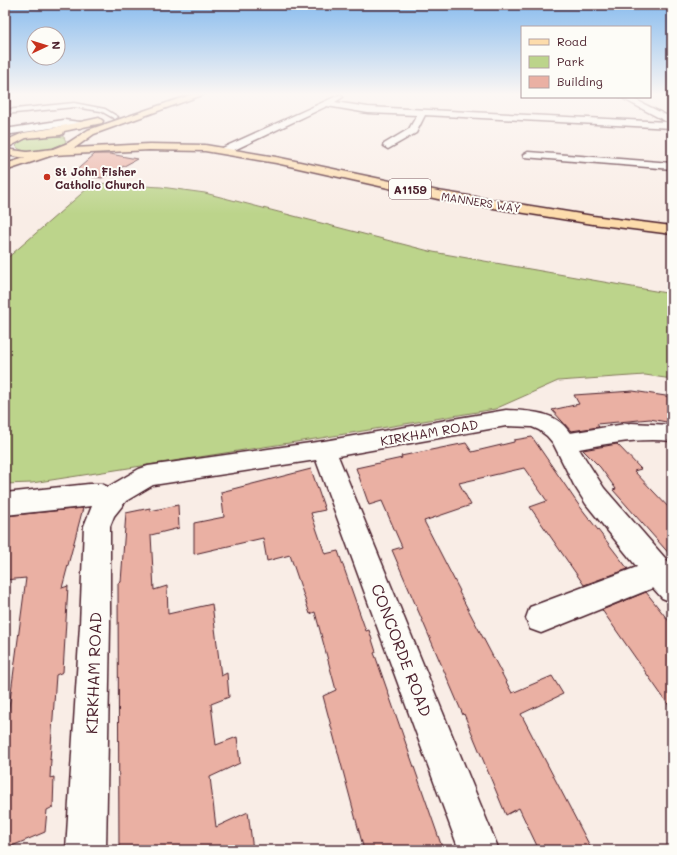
<svg xmlns="http://www.w3.org/2000/svg" width="677" height="855" font-family="Mali,sans-serif">
	<rect width="100%" height="100%" fill="#f9ede6"/>
	<filter id="ink" filterUnits="userSpaceOnUse"><feTurbulence type="fractalNoise" baseFrequency=".025" numOctaves="2"/><feDisplacementMap in="SourceGraphic" scale="8" xChannelSelector="R" yChannelSelector="G"/><feConvolveMatrix kernelMatrix="1 2 1 2 8 2 1 2 1" color-interpolation-filters="sRGB"/></filter>
	<g filter="url(#ink)">
		<g fill="#bcd48b" stroke="#837a5b">
			<path d="M52,135L64,137L66,142C58,149 23,157 16,146C23,136 41,136 52,135Z"/>
			<polygon points="96,183 161,187 205,193 433,252 672,294 672,379 645,375 558,381 495,409 315,439 32,483 5,484 5,260 88,188"/>
		</g>
		<g fill="#eab0a3" stroke="#4a1f2b">
			<polygon points="95,154 110,154 137,159 102,178 72,174"/>
			<polygon points="633,391 672,397 672,423 650,419 597,424 599,427 571,431 552,410 579,404 574,395"/>
			<polygon points="532,437 578,504 628,569 584,585 530,507 547,501 524,468 459,483 471,505 424,521 460,591 459,592 512,693 552,676 563,694 521,714 592,850 539,850 519,808 506,815 464,714 463,715 392,550 402,547 382,501 369,505 356,468 402,458 401,456 466,443 472,452 514,442 514,440"/>
			<polygon points="617,444 641,469 634,471 672,511 672,557 613,490 616,489 600,467 583,450"/>
			<polygon points="311,469 325,510 311,513 325,554 338,551 366,631 369,630 376,652 374,653 376,658 443,850 364,850 323,696 336,690 315,612 310,614 290,555 267,561 263,538 194,554 194,523 224,517 221,492"/>
			<polygon points="178,505 179,528 151,535 154,590 167,586 168,614 212,604 221,676 227,673 229,697 211,704 216,745 237,737 240,763 210,777 216,827 248,812 253,850 119,850 118,583 121,582 126,513 150,508 150,511"/>
			<polygon points="83,508 62,588 68,586 63,672 56,675 50,760 51,759 50,778 54,777 53,807 47,810 45,832 5,849 5,724 7,723 26,578 5,580 5,516"/>
			<polygon points="646,592 672,625 672,710 602,610"/>
		</g>
		<g fill="none" stroke-linecap="round" stroke-linejoin="round">
			<defs>
				<polygon id="service" points="74,103 105,109 118,117 115,119 101,111 74,107 5,114 5,110"/>
				<g id="minor">
					<polygon points="339,95 343,97 335,102 368,107 667,122 620,97 630,97 672,118 672,128 425,115 416,133 388,149 383,146 384,144 409,129 417,115 368,113 327,106 228,153 220,153 219,151 220,149"/>
					<polygon points="64,120 80,122 85,125 80,128 64,126 5,135 5,129"/>
					<polygon points="528,152 672,163 672,169 524,157 523,155"/>
					<path d="M506,410C529,411 556,411 570,433L631,423L672,425V441C640,438 610,443 579,449L604,488L672,566V602L662,598L653,588L541,633L530,629L526,618L530,607L637,567L586,504L574,485L553,443L547,436L539,430L532,427L506,426L338,456L499,850H459L316,460L153,485L126,501L114,516L110,526V625L106,850H66L80,625L84,526L92,506L5,515V493L89,484H101L108,487L139,469L148,466L324,441Z"/>
				</g>
				<polygon id="primary" points="149,144 205,145 276,157 438,191 593,216 672,226 672,234 593,224 438,199 276,163 205,151 149,150 53,155 5,171 5,164 55,149"/>
				<polygon id="trunk" points="193,94 205,94 94,134 76,147 59,154 27,158 5,155 5,141 23,133 48,129 99,118 103,121 102,123 64,131 63,134 60,135 26,138 5,149 27,152 53,149 68,143 88,130"/>
			</defs>
			<use href="#service" stroke="#4a1f2b" stroke-width="3"/>
			<use href="#minor" stroke="#4a1f2b" stroke-width="3"/>
			<use href="#primary" stroke="#4a1f2b" stroke-width="3"/>
			<use href="#trunk" stroke="#4a1f2b" stroke-width="3"/>
			<use href="#service" fill="#fdfcf7" fill-rule="evenodd"/>
			<use href="#minor" fill="#fdfcf7" fill-rule="evenodd"/>
			<use href="#primary" fill="#fddcac" fill-rule="evenodd"/>
			<use href="#trunk" fill="#fddcac" fill-rule="evenodd"/>
		</g>
	</g>
	<linearGradient id="sky" x2="0" y2="1"><stop stop-color="#89bcee"/><stop offset="0.44" stop-color="#fcf7f4"/><stop offset="1" stop-color="#fcf7f4" stop-opacity="0"/></linearGradient>
	<rect width="677" height="214" fill="url(#sky)"/>
	<circle fill="#c8321e" stroke="#fdfcf7" stroke-width="1.5" cx="47" cy="177" r="4"/>
	<g text-anchor="middle" dominant-baseline="central" stroke-width="4" stroke-linejoin="round" paint-order="stroke">
		<g font-size="11" font-weight="bold" fill="#4a1f2b" stroke="#fdfcf7" text-anchor="start">
			<text x="55" y="171">St John Fisher<tspan x="55" dy="13">Catholic Church</tspan></text>
		</g>
		<g font-size="11" fill="#4a1f2b" stroke="#fdfcf7">
			<text transform="translate(481 202) rotate(9)">MANNERS WAY</text>
		</g>
		<rect fill="#fdfcf7" stroke="#806168" stroke-width="1" x="389" y="179" width="42" height="20" rx="3"/>
		<g font-size="12" font-weight="bold" fill="#4a1f2b">
			<text x="410" y="189">A1159</text>
		</g>
		<g font-size="13" fill="#4a1f2b" stroke="#fdfcf7">
			<text transform="translate(429 432) rotate(-10)">KIRKHAM ROAD</text>
		</g>
		<g font-size="16" fill="#4a1f2b" stroke="#fdfcf7">
			<text transform="translate(402 650) rotate(69)">CONCORDE ROAD</text>
			<text transform="translate(93 673) rotate(-88)">KIRKHAM ROAD</text>
		</g>
	</g>
	<rect width="677" height="855" fill="none" stroke="#fdfcf7" stroke-width="20"/>
	<rect x="10" y="10" width="657" height="835" fill="none" stroke="#4a1f2b" stroke-width="1.5" filter="url(#ink)"/>
	<rect x="521" y="26" width="130" height="72" fill="#fdfcf7" stroke="#b5a4a5"/>
	<rect x="529" y="39" width="20" height="6" fill="#fddcac" stroke="#b5a4a5"/>
	<text x="557" y="46" font-size="12" fill="#4a1f2b">Road</text>
	<rect x="529" y="56" width="20" height="12" fill="#bcd48b" stroke="#b5a4a5"/>
	<text x="557" y="66" font-size="12" fill="#4a1f2b">Park</text>
	<rect x="529" y="76" width="20" height="12" fill="#eab0a3" stroke="#b5a4a5"/>
	<text x="557" y="86" font-size="12" fill="#4a1f2b">Building</text>
	<g transform="translate(46 46) rotate(86)"><circle r="19" fill="#fdfcf7" stroke="#b5a4a5"/>
	<path d="M0-3L7 15L0 10L-7 15Z" fill="#c8321e"/>
	<text y="-6" font-size="11" font-weight="bold" text-anchor="middle" fill="#4a1f2b">N</text>
	</g>
</svg>
